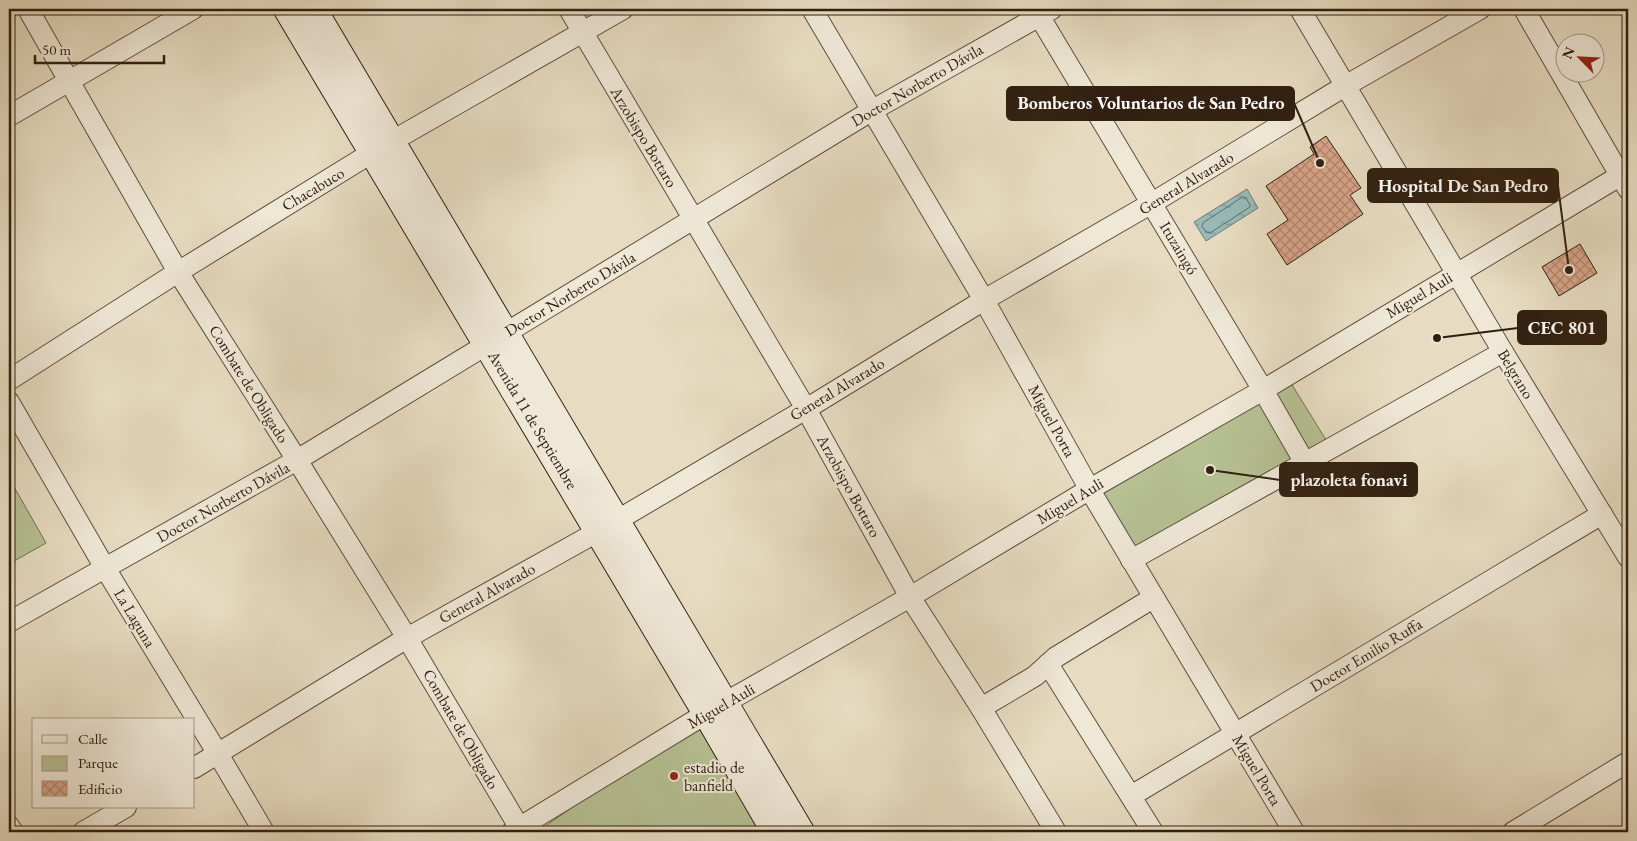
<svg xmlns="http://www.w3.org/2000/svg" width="1637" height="841" font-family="'EB Garamond',serif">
	<defs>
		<pattern id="water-ripples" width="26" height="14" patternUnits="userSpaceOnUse" patternTransform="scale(1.25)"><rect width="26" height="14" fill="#97bab8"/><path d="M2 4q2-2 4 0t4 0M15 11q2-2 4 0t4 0" fill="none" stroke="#7c9794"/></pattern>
		<pattern id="building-cross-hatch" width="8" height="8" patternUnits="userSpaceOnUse" patternTransform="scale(1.25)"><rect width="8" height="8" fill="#d8a488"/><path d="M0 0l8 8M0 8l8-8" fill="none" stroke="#b0856e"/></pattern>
	</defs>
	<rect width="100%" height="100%" fill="#e7dcc2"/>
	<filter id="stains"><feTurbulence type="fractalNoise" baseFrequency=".004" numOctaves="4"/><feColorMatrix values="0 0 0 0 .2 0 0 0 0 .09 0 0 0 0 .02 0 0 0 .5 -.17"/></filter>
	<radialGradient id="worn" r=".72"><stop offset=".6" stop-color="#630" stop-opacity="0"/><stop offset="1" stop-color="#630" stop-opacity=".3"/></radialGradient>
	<g fill="#b6c093" stroke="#747052">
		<polygon points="1289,380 1328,443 1134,555 1094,497"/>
		<polygon points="9,478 46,543 9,564"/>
		<polygon points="697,719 766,832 537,832"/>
	</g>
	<polygon fill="url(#water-ripples)" stroke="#6e7c75" points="1247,189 1258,208 1206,241 1194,222"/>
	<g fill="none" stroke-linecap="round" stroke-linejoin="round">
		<polygon stroke="#646d64" stroke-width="1" points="1243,197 1246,198 1250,205 1250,207 1210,233 1206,232 1202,226 1203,223"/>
	</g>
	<g fill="url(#building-cross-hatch)" stroke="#312011">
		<polygon points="1326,136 1361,188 1350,195 1363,214 1287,265 1267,234 1288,220 1266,186 1314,154 1310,147"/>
		<polygon points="1580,244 1597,273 1559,296 1542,267"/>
	</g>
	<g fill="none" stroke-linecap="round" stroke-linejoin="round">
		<defs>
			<g id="street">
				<polyline points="28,9 178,272 297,460 407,638 522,832"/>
				<polyline points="569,9 806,409 910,597 981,708 1056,832"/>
				<polyline points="812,9 984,300 1094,497 1294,832"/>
				<polyline points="1035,9 1263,390 1305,463"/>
				<polyline points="1300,9 1503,352 1628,557"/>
				<polyline points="1524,9 1628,189"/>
				<polyline points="9,116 193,9"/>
				<polyline points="9,380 178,272 373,152 623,9"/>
				<polyline points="9,402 105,568 218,754 264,832"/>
				<polyline points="1131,560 1503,352"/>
				<polyline points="9,622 297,460 871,111 1052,9"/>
				<polyline points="1048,664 1153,832"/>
				<polyline points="981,708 1035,676 1056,657 1153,598"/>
				<polyline points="194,768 407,638 599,531 806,409 984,300 1152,203 1345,86 1480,9"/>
				<polyline points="1131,796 1602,514"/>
				<polyline points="9,826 13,832"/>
				<polyline points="83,832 126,807"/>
				<polyline points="512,832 707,713 910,597 1090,489 1263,390 1628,171"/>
				<polyline points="1513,832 1628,762"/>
			</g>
			<g id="secondary">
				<polyline points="288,9 707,713 776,832"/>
				<polyline points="312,9 800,832"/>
			</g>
		</defs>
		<use href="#street" stroke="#5e4f3d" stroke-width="22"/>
		<use href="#secondary" stroke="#312011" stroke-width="30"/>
		<use href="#street" stroke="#efe8d7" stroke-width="20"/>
		<use href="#secondary" stroke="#efe8d7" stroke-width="28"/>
	</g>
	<circle fill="#8f2418" stroke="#efe8d7" stroke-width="2" cx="674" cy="776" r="5"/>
	<g text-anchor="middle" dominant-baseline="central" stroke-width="4" stroke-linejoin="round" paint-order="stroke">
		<g font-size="16" fill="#312011" stroke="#efe8d7">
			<text transform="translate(917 85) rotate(-30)">Doctor Norberto Dávila</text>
			<text transform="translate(644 137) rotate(59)">Arzobispo Bottaro</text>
			<text transform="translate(1186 183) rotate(-31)">General Alvarado</text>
			<text transform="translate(313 189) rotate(-31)">Chacabuco</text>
			<text transform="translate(1179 248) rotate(59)">Ituzaingó</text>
			<text transform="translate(570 294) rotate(-31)">Doctor Norberto Dávila</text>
			<text transform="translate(1419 295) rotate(-31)">Miguel Auli</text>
			<text transform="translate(1516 374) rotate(59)">Belgrano</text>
			<text transform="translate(249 384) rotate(58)">Combate de Obligado</text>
			<text transform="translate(837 389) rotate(-31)">General Alvarado</text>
			<text transform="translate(533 420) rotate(59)">Avenida 11 de Septiembre</text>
			<text transform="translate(1052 421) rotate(61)">Miguel Porta</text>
			<text transform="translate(849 486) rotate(61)">Arzobispo Bottaro</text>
			<text transform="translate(1070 501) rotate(-31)">Miguel Auli</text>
			<text transform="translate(223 502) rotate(-29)">Doctor Norberto Dávila</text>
			<text transform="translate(487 593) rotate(-29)">General Alvarado</text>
			<text transform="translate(135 618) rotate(59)">La Laguna</text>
			<text transform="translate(1366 655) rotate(-31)">Doctor Emilio Ruffa</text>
			<text transform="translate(721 706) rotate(-30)">Miguel Auli</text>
			<text transform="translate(461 729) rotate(60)">Combate de Obligado</text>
			<text transform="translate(1257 770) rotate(59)">Miguel Porta</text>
		</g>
		<g font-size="16" fill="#312011" stroke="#efe8d7" text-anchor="start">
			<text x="684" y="767">estadio de<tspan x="684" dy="18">banfield</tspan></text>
		</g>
	</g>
	<path fill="none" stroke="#312011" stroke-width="2" d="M1320 163L1294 103M1569 270L1558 186M1437 338L1518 328M1210 470L1280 480"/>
	<g fill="#312011" stroke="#efe8d7" stroke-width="2">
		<circle cx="1320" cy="163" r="5"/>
		<circle cx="1569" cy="270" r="5"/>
		<circle cx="1437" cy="338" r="5"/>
		<circle cx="1210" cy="470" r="5"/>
	</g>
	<g fill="#312011" stroke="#312011" stroke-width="2">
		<rect x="1007" y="87" width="287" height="33" rx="5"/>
		<rect x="1368" y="169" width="190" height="33" rx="5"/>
		<rect x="1518" y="311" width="88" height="33" rx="5"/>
		<rect x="1280" y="463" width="137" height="33" rx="5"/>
	</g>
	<g font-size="18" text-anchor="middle" font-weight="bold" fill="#fff">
		<text x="1151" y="109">Bomberos Voluntarios de San Pedro</text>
		<text x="1463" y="192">Hospital De San Pedro</text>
		<text x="1562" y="334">CEC 801</text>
		<text x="1349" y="486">plazoleta fonavi</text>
	</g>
	<rect width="1637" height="841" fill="none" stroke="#e7dcc2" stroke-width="30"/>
	<rect x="10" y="10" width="1617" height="821" fill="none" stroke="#312011" stroke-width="2.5"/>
	<rect x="15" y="15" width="1607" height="811" fill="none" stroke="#312011"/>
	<rect x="32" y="718" width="162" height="90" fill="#efe8d7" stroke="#a39888"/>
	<rect x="42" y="735" width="25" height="8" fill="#efe8d7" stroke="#a39888"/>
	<text x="78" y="744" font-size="15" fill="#312011">Calle</text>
	<rect x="42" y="756" width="25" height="15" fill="#b6c093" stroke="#a39888"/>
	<text x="78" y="768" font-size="15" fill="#312011">Parque</text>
	<rect x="42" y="781" width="25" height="15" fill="url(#building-cross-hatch)" stroke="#a39888"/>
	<text x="78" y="794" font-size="15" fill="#312011">Edificio</text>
	<g transform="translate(1580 58) rotate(294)"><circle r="24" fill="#efe8d7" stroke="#a39888"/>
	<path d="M0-4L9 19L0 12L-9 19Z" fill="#8f2418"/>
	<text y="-8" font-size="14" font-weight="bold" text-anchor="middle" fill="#312011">N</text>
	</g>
	<path d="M35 55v8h129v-8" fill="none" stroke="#312011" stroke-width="2.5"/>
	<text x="42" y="55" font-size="15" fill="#312011" stroke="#efe8d7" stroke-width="4" paint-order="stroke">50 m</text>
	<rect width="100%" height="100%" filter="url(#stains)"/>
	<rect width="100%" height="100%" fill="url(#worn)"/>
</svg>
